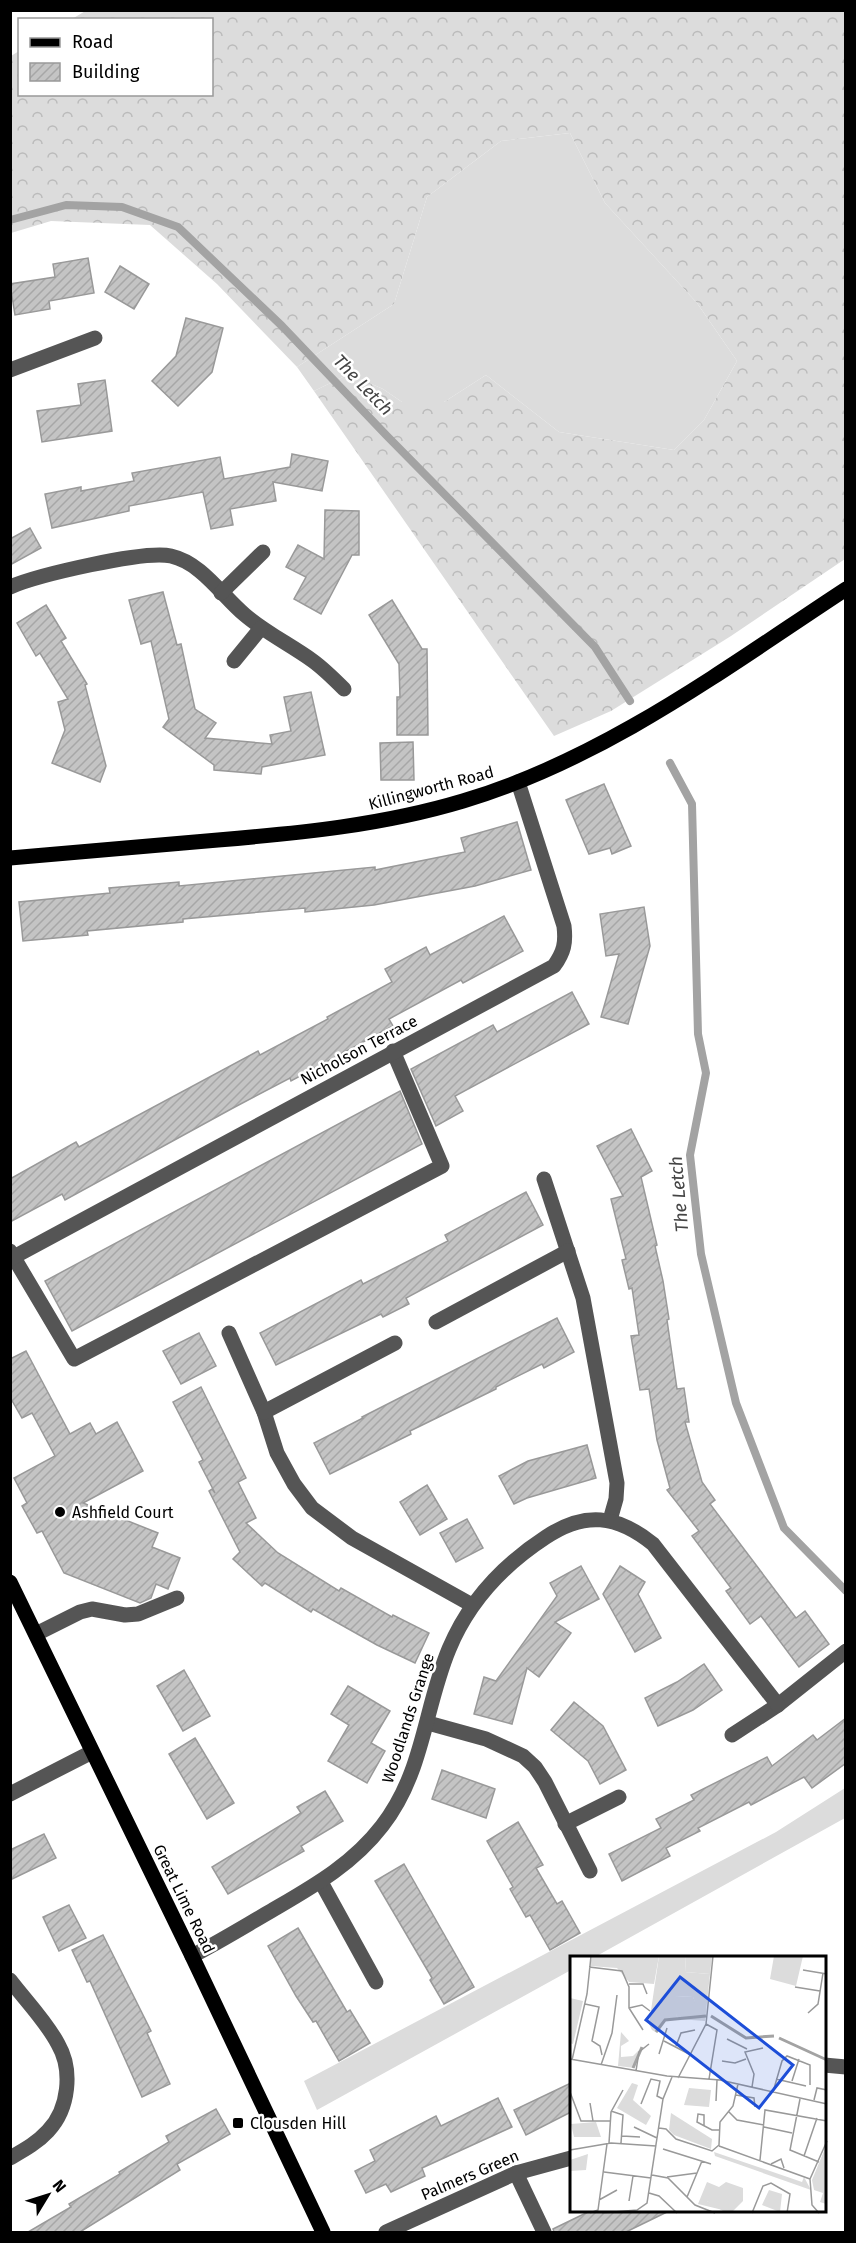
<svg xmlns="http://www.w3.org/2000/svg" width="856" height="2243" font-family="'Fira Sans',sans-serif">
	<defs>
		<pattern id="forest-crowns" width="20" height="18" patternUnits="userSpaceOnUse" patternTransform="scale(1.5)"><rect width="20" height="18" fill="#dcdcdc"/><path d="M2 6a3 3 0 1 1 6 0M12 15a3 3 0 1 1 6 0" fill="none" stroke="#bbb"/></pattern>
		<pattern id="building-hatch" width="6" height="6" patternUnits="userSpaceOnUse" patternTransform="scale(1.5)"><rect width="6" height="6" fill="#c4c4c4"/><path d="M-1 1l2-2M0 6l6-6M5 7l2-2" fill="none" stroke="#a7a7a7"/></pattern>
	</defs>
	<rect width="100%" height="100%" fill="#fff"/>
	<g fill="#dcdcdc">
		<polygon points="570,133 605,203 697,303 737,361 704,420 674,450 559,432 486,375 444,402 402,402 383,389 349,374 314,391 297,367 394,304 427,197 501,141"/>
		<polygon points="845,1788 845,1818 593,1958 571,1958 571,1970 317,2110 304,2081 776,1832"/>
	</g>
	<polygon fill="url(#forest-crowns)" points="87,10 845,11 845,559 731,636 611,711 554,736 314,391 349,374 383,389 402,402 444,402 486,375 559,432 674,450 704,420 737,361 697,303 605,203 570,133 501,141 427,197 394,304 297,367 217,284 150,225 51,221 11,233 11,56 19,51 20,94 212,94 212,20 72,19"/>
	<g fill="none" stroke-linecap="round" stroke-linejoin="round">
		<g stroke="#a3a3a3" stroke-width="8">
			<polyline points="10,220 66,205 122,207 178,227 282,326 387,436 595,647 630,701"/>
			<polyline points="670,763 692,804 698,1034 706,1073 690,1155 701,1254 736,1403 784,1528 846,1591"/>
		</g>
	</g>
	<g fill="url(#building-hatch)" stroke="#999" stroke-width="1.5">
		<polygon points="88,258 94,293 49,301 50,309 15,315 10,284 55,277 53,264"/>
		<polygon points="120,266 149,284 134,309 105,292"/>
		<polygon points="186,318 223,328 212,372 178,406 152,381 176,356"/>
		<polygon points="105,380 112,431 42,442 37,411 81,405 78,384"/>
		<polygon points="292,454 328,461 322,491 273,482 276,501 230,509 233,525 211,529 203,492 129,506 129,511 52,528 45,494 81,487 81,491 134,481 132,473 220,457 224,479 290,467"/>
		<polygon points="325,510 359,511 359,555 352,555 321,614 294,599 306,577 286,567 298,545 324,559"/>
		<polygon points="30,528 41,548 10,565 10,539"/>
		<polygon points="163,592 177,645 181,644 195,709 216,723 205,738 272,744 270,735 291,731 284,697 311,692 325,755 262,767 261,774 214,770 214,765 163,727 169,719 151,641 141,644 129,600"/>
		<polygon points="392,600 422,649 427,649 428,735 397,735 397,697 400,697 399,664 369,615"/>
		<polygon points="46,605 66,638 61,641 87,684 85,685 106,766 100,782 52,763 65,730 58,702 68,699 40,653 36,656 17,623"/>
		<polygon points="413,742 414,780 381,780 380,743"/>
		<polygon points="604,784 631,846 612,854 610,848 589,854 566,800"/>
		<polygon points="517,822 531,870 475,886 374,905 305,912 305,908 183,919 183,922 87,931 88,935 23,941 19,902 110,893 109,888 179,882 179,886 375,867 375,870 465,852 461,838"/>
		<polygon points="644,907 650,946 628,1024 601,1017 619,954 606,956 600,914"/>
		<polygon points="504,916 523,951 463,983 461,980 389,1019 393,1026 291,1081 290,1078 233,1108 65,1200 62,1194 10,1222 10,1179 76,1142 79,1147 258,1051 260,1055 328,1019 327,1017 392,982 385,969 426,947 430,955"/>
		<polygon points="572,992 589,1024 455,1096 463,1111 436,1126 411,1069 493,1025 497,1032"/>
		<polygon points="400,1091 422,1144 72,1331 45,1281"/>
		<polygon points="631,1129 652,1171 641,1177 657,1245 655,1246 663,1281 669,1319 667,1320 677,1389 684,1388 689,1422 685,1422 702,1482 715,1500 710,1504 796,1618 805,1611 829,1644 799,1667 761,1616 750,1624 726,1591 731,1588 692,1536 699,1531 667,1490 670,1488 657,1440 649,1389 640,1390 631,1336 639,1335 632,1288 629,1289 622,1260 626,1259 611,1199 623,1196 597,1146"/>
		<polygon points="526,1192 543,1225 406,1298 409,1304 383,1317 381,1314 276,1365 260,1333 361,1280 363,1284 448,1241 445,1235"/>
		<polygon points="557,1318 574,1352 544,1368 542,1364 496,1387 496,1389 410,1431 411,1434 330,1474 314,1443 363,1418 362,1417"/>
		<polygon points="199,1333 216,1366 181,1384 163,1351"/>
		<polygon points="26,1351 70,1434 90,1423 96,1434 117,1422 143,1471 83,1503 158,1533 152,1547 180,1558 168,1589 156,1584 151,1598 140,1603 64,1573 42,1531 37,1533 22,1506 27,1503 14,1478 55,1456 32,1413 22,1418 10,1397 10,1359"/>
		<polygon points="201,1387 246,1478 238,1482 256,1518 246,1523 278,1553 339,1591 341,1588 392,1617 393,1615 429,1633 415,1663 377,1645 313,1609 311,1612 265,1583 262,1586 233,1559 240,1552 209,1491 212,1489 215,1493 199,1462 203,1460 173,1402"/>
		<polygon points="587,1445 596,1478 527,1498 514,1504 499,1476 528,1461"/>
		<polygon points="427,1485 447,1519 420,1535 400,1502"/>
		<polygon points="467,1519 483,1548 456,1562 440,1533"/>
		<polygon points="581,1566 599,1599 555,1622 571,1633 539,1677 527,1668 512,1724 474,1714 484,1677 496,1681 557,1596 550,1583"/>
		<polygon points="620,1566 645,1582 638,1594 661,1638 635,1652 603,1594"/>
		<polygon points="704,1664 722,1690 693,1710 658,1726 645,1698 677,1682"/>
		<polygon points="184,1670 210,1716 183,1731 157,1686"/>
		<polygon points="348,1686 390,1711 371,1743 385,1751 367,1783 328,1761 349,1725 331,1714"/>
		<polygon points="574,1702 603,1726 626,1770 600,1784 588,1761 551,1730"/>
		<polygon points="846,1718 846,1763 812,1788 804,1777 751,1805 749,1802 698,1828 700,1831 666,1848 670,1856 622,1881 609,1854 661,1828 656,1819 694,1800 691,1795 767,1757 772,1766 813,1735 817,1740"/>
		<polygon points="195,1738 234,1803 207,1819 169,1754"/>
		<polygon points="442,1770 495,1789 486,1818 432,1799"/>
		<polygon points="325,1791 343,1821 301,1846 304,1851 228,1894 212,1867 301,1813 297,1807"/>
		<polygon points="518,1822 543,1865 536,1868 557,1904 562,1901 580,1933 550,1950 530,1915 526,1917 510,1889 513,1887 487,1841"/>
		<polygon points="44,1834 56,1858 10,1880 10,1850"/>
		<polygon points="404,1864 474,1987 444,2004 430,1980 432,1978 375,1881"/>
		<polygon points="69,1905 86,1938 59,1951 43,1917"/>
		<polygon points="298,1928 347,2012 350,2010 370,2043 339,2061 316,2021 313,2022 296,1996 268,1946"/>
		<polygon points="103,1935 151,2031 147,2033 170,2084 142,2097 90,1981 87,1982 72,1950"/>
		<polygon points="571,2083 571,2112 526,2135 514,2110"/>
		<polygon points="498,2098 512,2127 422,2168 425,2176 391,2192 386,2184 366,2193 355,2171 375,2161 370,2150 436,2116 441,2126"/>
		<polygon points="216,2109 230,2134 177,2164 180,2170 80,2232 28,2232 71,2207 69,2204 120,2174 119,2172 169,2142 166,2136"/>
		<polygon points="590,2211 669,2211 626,2232 554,2232 553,2229"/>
	</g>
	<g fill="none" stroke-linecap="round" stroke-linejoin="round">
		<g stroke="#555" stroke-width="15">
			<polyline points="10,370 95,338"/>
			<path d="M10,587C38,575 144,550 171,556C202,563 222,596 245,615C266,633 291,645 313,661C324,669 334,679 344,689"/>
			<polyline points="221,593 263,552"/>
			<polyline points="234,661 261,628"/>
			<polyline points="544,1179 583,1298 617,1483 616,1499 610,1520"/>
			<polyline points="10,1251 74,1359 442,1166 393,1051"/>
			<path d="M10,1259L554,966C564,952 566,943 564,926L518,782"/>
			<polyline points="436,1322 568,1251"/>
			<polyline points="229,1333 264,1412 277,1453 294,1484 312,1508 352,1538 472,1605"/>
			<polyline points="264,1412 395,1343"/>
			<polyline points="36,1634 80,1612 92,1609 125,1615 138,1614 177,1598"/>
			<polyline points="428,1723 486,1739 523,1756 535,1767 545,1782 590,1871"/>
			<polyline points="732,1735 778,1705 846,1651"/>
			<polyline points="10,1794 92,1752"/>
			<polyline points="565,1824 619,1797"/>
			<polyline points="321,1882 376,1982"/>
			<path d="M192,1956C219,1942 245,1926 271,1911C312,1887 352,1865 382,1826C424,1772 424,1709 449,1649C469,1601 503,1565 546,1537C585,1511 617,1515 653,1544L778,1705"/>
			<path d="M10,1980C26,2001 46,2021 58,2044C73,2070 69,2109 48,2131C37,2143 24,2150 10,2158"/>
			<polyline points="824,2065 846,2067"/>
			<polyline points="516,2173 544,2232"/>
			<polyline points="386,2232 516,2173 571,2158"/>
		</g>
		<g stroke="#000" stroke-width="15">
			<path d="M10,858C80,852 149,846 218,840C301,833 383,825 463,801C604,759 724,669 846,589"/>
			<polyline points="10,1582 192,1956 323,2232"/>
		</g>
	</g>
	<g fill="#000" stroke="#fff" stroke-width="2">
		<circle cx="60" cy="1512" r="6"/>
		<rect x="232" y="2117" width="12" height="12" rx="3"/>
	</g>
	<g text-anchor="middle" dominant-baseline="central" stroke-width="5" stroke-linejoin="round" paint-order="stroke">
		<g font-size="16" fill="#000" stroke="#fff">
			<text transform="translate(431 788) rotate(-15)">Killingworth Road</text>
			<text transform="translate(359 1050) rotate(-28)">Nicholson Terrace</text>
			<text transform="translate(408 1718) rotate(-72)">Woodlands Grange</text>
			<text transform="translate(184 1899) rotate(64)">Great Lime Road</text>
			<text transform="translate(470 2175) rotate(-23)">Palmers Green</text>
		</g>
		<g font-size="16" fill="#000" stroke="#fff" text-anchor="start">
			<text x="72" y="1512">Ashfield Court</text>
			<text x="250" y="2123">Clousden Hill</text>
		</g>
		<g font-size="18" font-style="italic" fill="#444" stroke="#fff">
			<text transform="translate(363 385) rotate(46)">The Letch</text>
			<text transform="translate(679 1194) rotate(-95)">The Letch</text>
		</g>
	</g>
	<g transform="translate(570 1956)">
		<rect width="256" height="256" fill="#fff"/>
		<path d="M116,0L142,1L140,18L115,16ZM105,40L123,41L126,48L108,63L103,50ZM144,196L232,226L234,221L241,234L145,200ZM137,226V245L161,256L128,248Z" fill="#dcdcdc"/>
		<path d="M89,0H116L115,16L140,18L135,65L108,63L125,47L123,41L106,40L107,63L94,65L87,77L82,74L79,68ZM51,76L59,85L51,90V101L63,100L69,94L65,112L48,110Z" fill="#dcdcdc"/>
		<path d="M22,0H89L84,28L59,26L47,12L20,10ZM204,0H233L226,30L200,23ZM0,42L13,45L3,88L0,87ZM119,132L141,134L139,151L114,149ZM26,166L31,181H4L1,168ZM256,190V248L250,246L253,237L244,234L242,224ZM18,198L16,214L0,215V204ZM137,226L149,231L156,226L173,232V245L162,256L153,255L137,245ZM199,234L212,238L210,256L192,249Z" fill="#dcdcdc"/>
		<path d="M62,127L68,129L63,144L81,160L76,169L47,152ZM101,157L142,183L141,193L104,179L99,174Z" fill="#dcdcdc"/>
		<path fill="none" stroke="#a3a3a3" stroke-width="3" d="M141,60L176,82L204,80M86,76L95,64L136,60M209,82L257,104M63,112L72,91"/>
		<path fill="none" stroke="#999" stroke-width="1.5" d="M19,11L52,15L59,31V52L73,74M233,14L257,18M59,28H73L77,38M225,31L250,35M15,48L29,51L22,85L30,90L32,99M59,52L72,49L80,55M238,57L248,48L253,17M136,68L147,74L139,123M157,83L177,93M94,85L119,98M106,90L111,77L125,74M89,98L97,72M0,103L97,120L150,124L257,148M2,104L17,38L21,0M152,105L165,107L176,103M31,109L42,77L47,39M66,115L69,96L79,88M108,122L136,68L143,0M206,123L236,130M222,125L229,103M182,131L184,118L175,96L193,92M0,136L11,165H40M203,136L212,105L217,100L240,109V129M166,139L184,142L185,151M230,143L220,194L249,206M244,144L247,132L257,134M146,145L147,124M20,147L23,165M71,148L81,123L90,125L87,140L93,143M41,155L53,159L51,187M159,156L167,164L194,169M134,170V159L128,158L127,166L142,174H149M64,171L87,182M194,171L222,177M89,172L96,173L106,183L142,195L149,189L150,166L163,150L168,128M52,180L70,181M39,187L41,156L53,134M149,190L240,223M93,193L141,208M0,194L41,187L86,190M234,200L247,162M190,204L195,154L257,165M201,208L211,203L214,212M34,216L81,222M82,219L98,222L125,249L145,257M97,221L127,217M240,223L257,185M240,223L242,249L249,257M79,237L89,240L107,257M117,241L132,205M29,244L47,234M59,245L63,220M20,257L28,254L37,188M32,257L67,254L77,247L93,143L102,121M182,257L193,230L201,227L220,238L217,257"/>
		<path fill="#1d4ed8" fill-opacity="0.15" stroke="#1d4ed8" stroke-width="3" d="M110,21L223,109L189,152L76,64Z"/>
		<rect width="256" height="256" fill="none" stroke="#000" stroke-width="3"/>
	</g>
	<rect width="856" height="2243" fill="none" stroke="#000000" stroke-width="24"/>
	<rect x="18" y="18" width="195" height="78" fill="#ffffff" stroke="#999999" stroke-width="1.5"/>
	<rect x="30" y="38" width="30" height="9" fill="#000000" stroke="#999999" stroke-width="1.5"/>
	<text x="72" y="48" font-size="18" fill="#000000">Road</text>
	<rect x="30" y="63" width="30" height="18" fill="url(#building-hatch)" stroke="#999999" stroke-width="1.5"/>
	<text x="72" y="78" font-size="18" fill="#000000">Building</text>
	<g transform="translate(48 2195) rotate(52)" stroke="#ffffff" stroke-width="4.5" paint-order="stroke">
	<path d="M0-4.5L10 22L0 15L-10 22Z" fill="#000000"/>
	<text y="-9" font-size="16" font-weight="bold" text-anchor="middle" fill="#000000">N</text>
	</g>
</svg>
